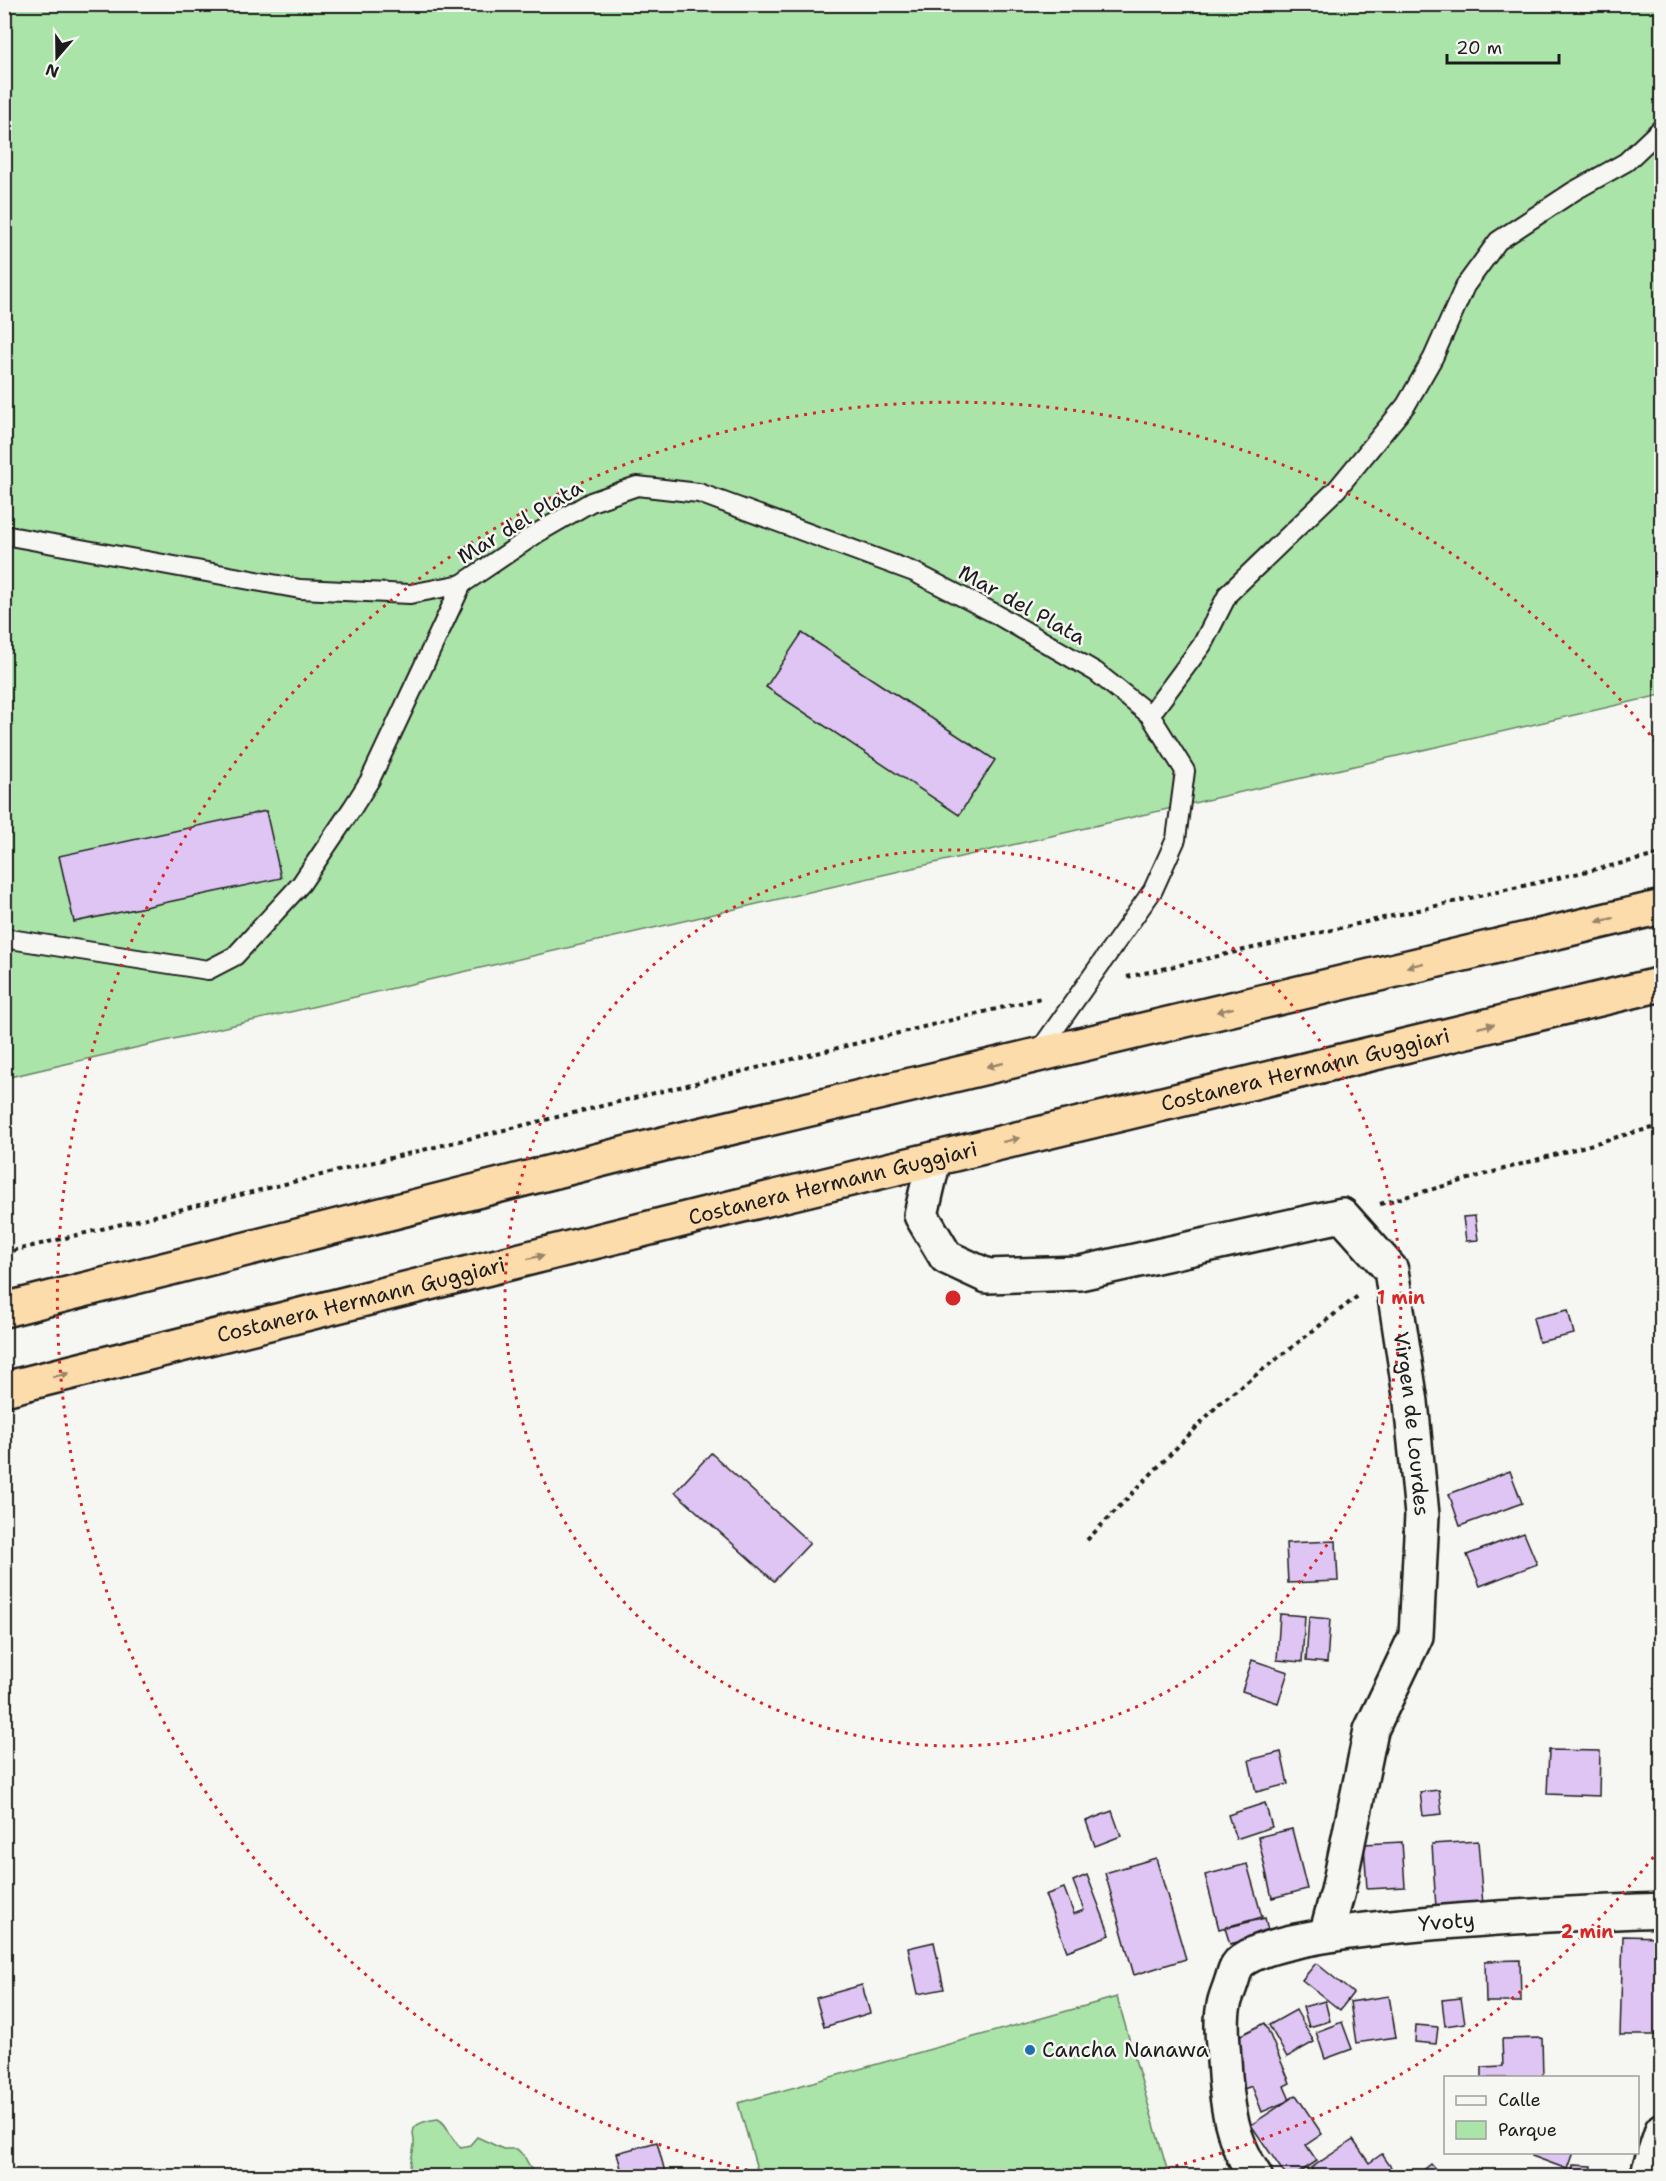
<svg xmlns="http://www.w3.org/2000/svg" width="1666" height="2181" font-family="'Shantell Sans',sans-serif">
	<rect width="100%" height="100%" fill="#f6f6f2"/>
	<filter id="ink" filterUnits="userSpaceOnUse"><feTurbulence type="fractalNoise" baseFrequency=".0167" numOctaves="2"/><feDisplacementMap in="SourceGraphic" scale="12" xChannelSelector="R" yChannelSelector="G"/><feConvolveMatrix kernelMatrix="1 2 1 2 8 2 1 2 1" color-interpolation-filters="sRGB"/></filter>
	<g filter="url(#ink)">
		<g fill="#abe4a9" stroke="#648062" stroke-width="1.5">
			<polygon points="4,5 1661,5 1661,695 5,1078"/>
			<polygon points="1117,1997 1169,2176 759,2176 738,2103"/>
			<path d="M438,2119C450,2125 449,2140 461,2147L470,2145L477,2137L503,2149H517L524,2156L535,2176L410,2175C408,2162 415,2153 414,2141C414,2136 411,2132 415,2127C420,2121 431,2120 438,2119Z"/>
		</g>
		<g fill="#dec5f4" stroke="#1c1c1c" stroke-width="1.5">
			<polygon points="802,633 995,760 959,815 766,687"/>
			<polygon points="266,811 281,878 74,922 59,856"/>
			<polygon points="1475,1216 1478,1240 1466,1241 1463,1217"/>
			<polygon points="1568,1310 1574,1334 1539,1342 1533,1318"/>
			<polygon points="711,1453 810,1543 774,1581 675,1492"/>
			<polygon points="1510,1471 1522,1503 1460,1526 1449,1494"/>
			<polygon points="1524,1533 1537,1564 1480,1586 1467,1555"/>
			<polygon points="1336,1541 1338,1581 1288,1583 1286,1543"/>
			<polygon points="1280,1614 1305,1616 1302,1662 1277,1660"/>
			<polygon points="1309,1617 1330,1619 1327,1663 1306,1661"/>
			<polygon points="1252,1660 1288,1672 1278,1703 1242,1691"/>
			<polygon points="1549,1750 1600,1751 1599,1796 1547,1794"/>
			<polygon points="1281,1752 1288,1784 1256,1792 1249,1760"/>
			<polygon points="1439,1790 1442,1814 1423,1816 1420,1792"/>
			<polygon points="1265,1803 1272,1827 1236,1839 1228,1815"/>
			<polygon points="1112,1811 1121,1836 1095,1846 1086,1821"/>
			<polygon points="1292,1829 1307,1889 1272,1898 1258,1837"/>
			<polygon points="1478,1841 1483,1905 1436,1908 1432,1844"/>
			<polygon points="1402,1842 1405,1887 1367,1889 1364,1844"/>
			<polygon points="1156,1858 1186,1959 1134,1975 1105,1873"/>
			<polygon points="1247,1864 1262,1917 1219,1929 1205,1875"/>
			<polygon points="1087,1875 1110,1935 1067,1951 1045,1895 1064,1888 1074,1914 1084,1910 1073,1881"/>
			<polygon points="1265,1918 1269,1934 1230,1944 1225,1928"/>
			<polygon points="1623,1936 1662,1937 1662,2035 1620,2035"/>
			<polygon points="934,1942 944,1989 918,1994 908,1948"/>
			<polygon points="1520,1960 1521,2002 1486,2002 1485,1961"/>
			<polygon points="1316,1963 1353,1993 1340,2010 1302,1980"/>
			<polygon points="862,1985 870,2013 824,2027 816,1998"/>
			<polygon points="1389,1996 1396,2037 1356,2043 1350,2002"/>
			<polygon points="1461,1998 1465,2023 1445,2026 1442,2000"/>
			<polygon points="1325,2001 1330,2021 1309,2027 1303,2007"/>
			<polygon points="1296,2010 1314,2042 1287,2057 1269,2025"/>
			<polygon points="1342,2022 1352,2049 1325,2059 1316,2032"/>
			<polygon points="1265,2023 1290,2083 1284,2086 1290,2100 1262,2112 1252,2086 1241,2090 1229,2041"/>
			<polygon points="1416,2025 1438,2027 1436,2044 1415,2042"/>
			<polygon points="1542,2038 1543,2078 1482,2078 1482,2067 1503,2066 1502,2039"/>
			<polygon points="1296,2095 1322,2134 1306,2145 1317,2161 1294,2176 1286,2176 1251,2125"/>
			<polygon points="1353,2140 1369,2163 1382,2154 1397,2176 1318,2176 1311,2168"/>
			<polygon points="657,2142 666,2176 623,2176 617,2153"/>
			<polygon points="1534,2152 1573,2152 1567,2169 1532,2156"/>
			<polygon points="1431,2164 1441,2176 1416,2176"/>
			<polygon points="1573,2165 1592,2166 1591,2176 1572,2176"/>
		</g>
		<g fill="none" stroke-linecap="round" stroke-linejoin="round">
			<defs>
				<g id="service">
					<polyline points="4,535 300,589 410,594 462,584 539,532 591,502 637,486 699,493 914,572 994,613 1096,672 1150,715 1185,771 1176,839 1153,890 1037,1054"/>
					<polyline points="1150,715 1202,645 1228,594 1337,489 1406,405 1433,358 1465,286 1498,241 1574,191 1626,162 1662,128"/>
					<polyline points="4,940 10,939 208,970 235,956 301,884 353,807 370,780 462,584"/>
				</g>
				<g id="minor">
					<path id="s1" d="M934,1159L921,1215L946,1257L987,1276L1080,1273L1342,1215L1391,1270L1411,1402L1422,1515L1416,1636L1371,1730L1338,1891L1326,1935"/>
					<path id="s2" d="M1255,2176C1231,2141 1226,2101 1224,2060C1223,2042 1220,2022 1224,2005C1225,1998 1229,1990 1231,1983C1233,1978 1234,1971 1237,1966C1264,1922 1599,1913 1662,1910"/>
					<polyline points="1647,2176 1662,2130"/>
				</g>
				<g id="trunk">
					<polyline points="4,1310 683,1139 1662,907"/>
					<path id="s3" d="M4,1389L734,1207L1662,984"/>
				</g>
			</defs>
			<use href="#service" stroke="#1c1c1c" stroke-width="22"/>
			<use href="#minor" stroke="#1c1c1c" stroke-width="38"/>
			<use href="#trunk" stroke="#1c1c1c" stroke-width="38"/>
			<g stroke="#1c1c1c" stroke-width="4" stroke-dasharray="4.5 4.5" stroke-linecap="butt">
				<polyline points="1127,977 1662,854"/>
				<polyline points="1380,1204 1635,1132 1662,1126"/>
				<polyline points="4,1253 1041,998"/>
				<polyline points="1087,1540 1221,1402 1358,1296"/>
			</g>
			<use href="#service" stroke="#f6f6f2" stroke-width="18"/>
			<use href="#minor" stroke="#f6f6f2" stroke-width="33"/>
			<use href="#trunk" stroke="#fddcac" stroke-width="33"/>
		</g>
		<defs><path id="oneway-solid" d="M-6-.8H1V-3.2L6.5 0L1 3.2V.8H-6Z" transform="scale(1.5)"/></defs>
		<g fill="#98866b">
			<use href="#oneway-solid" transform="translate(1605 920) rotate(167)"/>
			<use href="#oneway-solid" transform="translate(1415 965) rotate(167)"/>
			<use href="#oneway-solid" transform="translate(1225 1010) rotate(166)"/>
			<use href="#oneway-solid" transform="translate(1486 1026) rotate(-13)"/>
			<use href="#oneway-solid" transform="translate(995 1065) rotate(167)"/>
			<use href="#oneway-solid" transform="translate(1011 1140) rotate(-14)"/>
			<use href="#oneway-solid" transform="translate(536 1257) rotate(-14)"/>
			<use href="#oneway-solid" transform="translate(61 1375) rotate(-14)"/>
		</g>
	</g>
	<g fill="none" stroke="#d62828" stroke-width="3" stroke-dasharray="3 6">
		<circle cx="953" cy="1298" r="448"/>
		<path d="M1659 1850A896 896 0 0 1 1132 2176M774 2176A896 896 0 1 1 1659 746"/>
	</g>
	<circle fill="#1f6fb2" stroke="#f6f6f2" stroke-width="2" cx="1030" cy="2050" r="6"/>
	<g text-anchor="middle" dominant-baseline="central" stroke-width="5" stroke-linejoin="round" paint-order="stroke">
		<g font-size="21" fill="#1c1c1c" stroke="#f6f6f2">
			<text transform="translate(520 522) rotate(-31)">Mar del Plata</text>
			<text transform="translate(1022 605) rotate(29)">Mar del Plata</text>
			<text stroke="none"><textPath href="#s3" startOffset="1340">Costanera Hermann Guggiari</textPath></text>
			<text stroke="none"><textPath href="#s3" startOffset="854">Costanera Hermann Guggiari</textPath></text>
			<text stroke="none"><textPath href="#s3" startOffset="368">Costanera Hermann Guggiari</textPath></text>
			<text stroke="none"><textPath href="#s1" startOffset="742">Virgen de Lourdes</textPath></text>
			<text stroke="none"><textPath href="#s2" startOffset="435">Yvoty</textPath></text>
		</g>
		<g font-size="21" fill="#1c1c1c" stroke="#f6f6f2" text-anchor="start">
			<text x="1042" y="2050">Cancha Nanawa</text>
		</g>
	</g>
	<circle cx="953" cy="1298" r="9" fill="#d62828" stroke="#f6f6f2" stroke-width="3"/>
	<g font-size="18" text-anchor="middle" font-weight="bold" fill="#d62828" stroke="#f6f6f2" stroke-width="5" stroke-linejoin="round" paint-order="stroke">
		<text x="1401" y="1304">1 min</text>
		<text x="1587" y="1938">2 min</text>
	</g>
	<rect width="1666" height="2181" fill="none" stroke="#f6f6f2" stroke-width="24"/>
	<rect x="12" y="12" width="1642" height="2157" fill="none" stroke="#1c1c1c" stroke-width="2" filter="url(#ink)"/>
	<rect x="1444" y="2076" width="195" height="78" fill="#f6f6f2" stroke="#9f9f9c" stroke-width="1.5"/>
	<rect x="1456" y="2096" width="30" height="9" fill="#f6f6f2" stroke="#9f9f9c" stroke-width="1.5"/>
	<text x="1498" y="2106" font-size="18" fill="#1c1c1c">Calle</text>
	<rect x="1456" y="2121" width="30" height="18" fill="#abe4a9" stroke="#9f9f9c" stroke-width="1.5"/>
	<text x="1498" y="2136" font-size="18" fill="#1c1c1c">Parque</text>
	<g transform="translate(57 57) rotate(200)" stroke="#f6f6f2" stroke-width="4.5" paint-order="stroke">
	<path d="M0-4.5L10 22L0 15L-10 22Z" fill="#1c1c1c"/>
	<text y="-9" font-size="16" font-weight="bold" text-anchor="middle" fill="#1c1c1c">N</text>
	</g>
	<path d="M1447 54v9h112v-9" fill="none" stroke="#1c1c1c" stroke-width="3"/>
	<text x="1456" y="54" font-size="18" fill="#1c1c1c" stroke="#f6f6f2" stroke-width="4.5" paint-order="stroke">20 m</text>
</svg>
